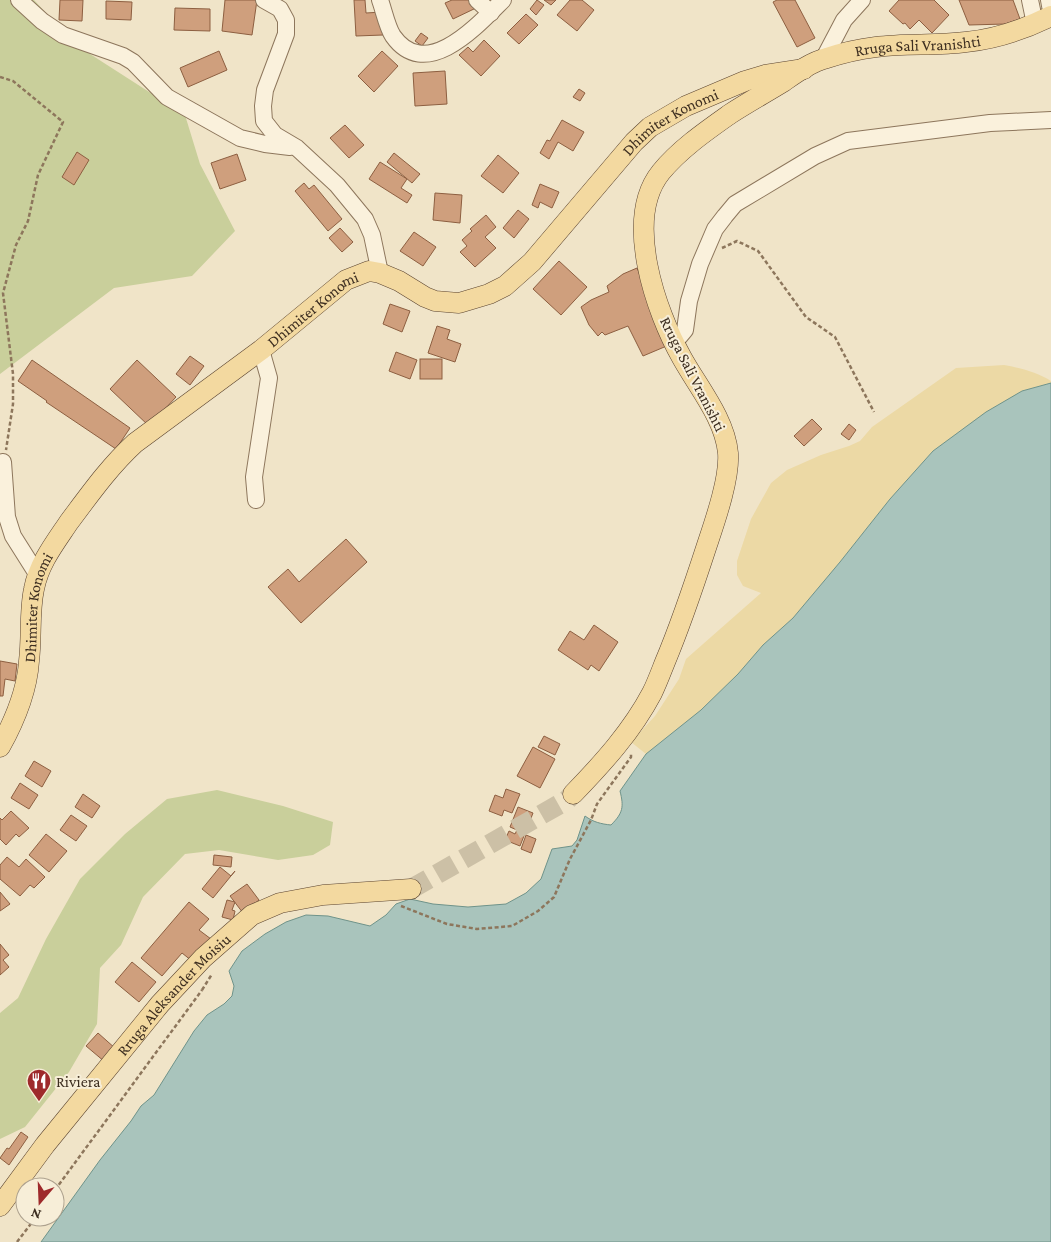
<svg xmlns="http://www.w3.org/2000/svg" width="1051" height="1242" font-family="'Crimson Pro',serif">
	<rect width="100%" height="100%" fill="#f0e4c8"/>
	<g fill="#c9cf9b">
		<polygon points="0,0 34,0 76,45 185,115 200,164 235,231 192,276 114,288 0,374"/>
		<polygon points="217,790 283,806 333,822 330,845 313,855 278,860 219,850 185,854 143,897 121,945 100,968 97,1024 69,1072 25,1127 0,1139 0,1013 18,998 46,939 80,879 125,834 167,799"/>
	</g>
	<path fill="#ecd9a5" d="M1004,365C1020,368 1037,372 1051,381V383L1022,391L933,451L890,499L840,562L793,618L763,645L738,674L701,710L646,754L631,742L655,716L679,679L686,659L761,593L743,586L737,575V561L751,519L771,483L787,470L821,455L849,446L860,441L872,427L956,368Z"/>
	<path fill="#a9c4bc" stroke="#6f938a" d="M1051,383V1242H41L100,1160L131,1121L141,1106L154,1095L194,1031L207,1015L224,1004L232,996L234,986L229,971L242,951L265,934L286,922L306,915L328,916L370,926L386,915L396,904L410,899L433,904L468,907L506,904L526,893L541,879L552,849L572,846L577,840L585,816C593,822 601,824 611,825C623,813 624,807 620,791L646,754L701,710L738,674L763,645L793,618L840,562L890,499L933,451L986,412L1022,391Z"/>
	<g fill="#cf9f7d" stroke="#8d5f41">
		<polygon points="60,0 83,0 82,21 59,20"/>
		<polygon points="225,0 257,0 252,35 222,31"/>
		<polygon points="354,0 365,0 366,13 382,12 383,35 356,36"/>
		<polygon points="452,0 472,0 476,8 453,19 445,3"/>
		<polygon points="537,0 544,5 536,15 530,9"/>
		<polygon points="544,0 556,0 551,5"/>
		<polygon points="570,0 582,0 594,10 577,31 557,15"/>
		<polygon points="777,0 795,0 815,38 797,47 773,2"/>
		<polygon points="899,0 934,0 949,15 932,33 919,20 910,29 905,23 903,24 889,11"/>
		<polygon points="959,0 1013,0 1020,19 1005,24 969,25"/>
		<polygon points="106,1 132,2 131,20 106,19"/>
		<polygon points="175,8 210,9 210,31 174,30"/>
		<polygon points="526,14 538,25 519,44 507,33"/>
		<polygon points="421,33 428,38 422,46 415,41"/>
		<polygon points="484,40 500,56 481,76 459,55 468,47 473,52"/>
		<polygon points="219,51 227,70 188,87 180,68"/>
		<polygon points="382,51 398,66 374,92 358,76"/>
		<polygon points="445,71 447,104 415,106 413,73"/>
		<polygon points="579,89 585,93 580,101 573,97"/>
		<polygon points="562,120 584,132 573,151 558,142 549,159 540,153 547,140 550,141"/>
		<polygon points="345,125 364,145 349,158 330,138"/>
		<polygon points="77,152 89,160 74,185 62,177"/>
		<polygon points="394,153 420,174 412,183 387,162"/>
		<polygon points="237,154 246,180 220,189 211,163"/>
		<polygon points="498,155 519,173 503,193 481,176"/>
		<polygon points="380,162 407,179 401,188 412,195 407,203 369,179"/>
		<polygon points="304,183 309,189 314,185 342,219 328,231 295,191"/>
		<polygon points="540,184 559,192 552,208 540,202 538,208 532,205"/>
		<polygon points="435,193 462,195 460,223 433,220"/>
		<polygon points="518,210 529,219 514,238 503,228"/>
		<polygon points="486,215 496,227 485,237 496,248 475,267 460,252 467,246 462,240 472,231 470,229"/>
		<polygon points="340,228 353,242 342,252 329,238"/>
		<polygon points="414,232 436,247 423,266 400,251"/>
		<polygon points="559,261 587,287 561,315 533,289"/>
		<polygon points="637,268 669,345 643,356 628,326 605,335 602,332 598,336 589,325 581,307 591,300 609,292 607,286 623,274"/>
		<polygon points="390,304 410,311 402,332 383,324"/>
		<polygon points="437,326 450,330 447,339 461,344 455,362 428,353"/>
		<polygon points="396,352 417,360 410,379 389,371"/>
		<polygon points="190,356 204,366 190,385 176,374"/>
		<rect x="420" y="359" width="22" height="20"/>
		<polygon points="32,360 130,428 116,449 46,402 47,401 18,381"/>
		<polygon points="137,360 176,397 149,426 110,389"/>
		<polygon points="812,419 822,429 804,446 794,436"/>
		<polygon points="849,424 856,430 849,440 841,434"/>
		<polygon points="346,539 367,562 301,623 268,587 288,569 299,582"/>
		<polygon points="594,625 618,642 599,671 591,665 588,670 558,650 570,631 584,640"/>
		<polygon points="0,661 17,664 15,681 5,679 3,696 0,696"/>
		<polygon points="544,736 560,744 555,755 538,747"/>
		<polygon points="533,747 555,759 540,788 517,776"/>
		<polygon points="34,761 51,771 42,787 25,776"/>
		<polygon points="20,783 38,795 29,809 11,798"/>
		<polygon points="506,789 520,794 512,813 504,810 502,816 489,811 495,795 503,798"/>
		<polygon points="83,794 100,806 92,818 75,807"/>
		<polygon points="518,807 533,813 520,846 505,840 509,831 515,834 517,830 510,827"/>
		<polygon points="11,811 29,828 19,837 16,834 6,845 0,839 0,818 2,820"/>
		<polygon points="71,815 87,826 76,841 60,830"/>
		<polygon points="46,834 67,851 49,872 29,855"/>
		<polygon points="526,835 536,839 531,853 521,849"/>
		<polygon points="214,855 232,857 231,867 213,865"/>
		<polygon points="7,857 19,867 26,859 45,877 34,888 30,885 20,896 0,879 0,865"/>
		<polygon points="220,867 231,876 235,871 213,898 202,889"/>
		<polygon points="247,884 259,900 243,913 230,896"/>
		<polygon points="0,892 10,904 0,911"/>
		<polygon points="227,900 235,902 232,910 235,911 233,920 222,917"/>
		<polygon points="189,902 209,919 199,930 211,939 192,961 182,953 162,976 141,958"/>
		<polygon points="0,944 9,955 3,960 9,967 0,975"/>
		<polygon points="132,962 156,982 139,1002 115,982"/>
		<polygon points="98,1033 116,1049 105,1062 86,1046"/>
		<polygon points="21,1132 28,1137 9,1165 0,1158 7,1148 9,1149"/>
	</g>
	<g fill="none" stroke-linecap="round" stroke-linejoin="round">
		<polyline stroke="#ccc0a6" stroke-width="20" stroke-dasharray="20 10" stroke-linecap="butt" points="411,889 567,800 573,794"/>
		<defs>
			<g id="minor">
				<polyline points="19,0 42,21 63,35 123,56 133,62 167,97 240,138 265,144 290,147"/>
				<polyline points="264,0 280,9 286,20 286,34 265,90 263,106 264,121 275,135 297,148 337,185 365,219 372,235 380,273"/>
				<path d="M380,0C384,11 387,27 393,36C426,83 478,25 503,0"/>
				<polyline points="477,0 491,13"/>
				<polyline points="1030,0 1035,24"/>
				<polyline points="1049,0 1051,11"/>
				<polyline points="824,58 844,20 862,0"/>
				<polyline points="673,340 680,336 685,330 689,301 700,264 715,229 725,216 735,204 815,156 848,141 990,123 1051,120"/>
				<polyline points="3,462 7,517 13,536 37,574"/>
				<polyline points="256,500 254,477 269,378 261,350"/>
			</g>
			<g id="major">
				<path id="s1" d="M0,747C15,720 27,692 29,661C32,637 29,612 34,589C39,563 55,543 69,522C90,494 109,467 135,443L261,350L346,280L369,271L380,273L399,281L425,297L435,301L459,303L489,294L505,286L532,262L634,142L650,127L686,106L745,81L765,75L804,69"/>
				<path id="s2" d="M573,794C603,763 632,731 652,693C657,683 661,672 665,662C681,624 694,585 707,545C715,521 730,478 728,453C725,419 698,387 682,358C656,312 623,219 661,172C680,149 706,131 730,114C747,103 765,93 783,82C796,73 811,62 827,58C842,53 860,49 876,47C906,43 936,46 966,42C995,39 1025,29 1051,16"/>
				<path id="s3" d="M0,1206L45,1145L160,1004L203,958L252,915L280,903L323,895L411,889"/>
			</g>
		</defs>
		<use href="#minor" stroke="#8d765c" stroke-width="18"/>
		<use href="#major" stroke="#5b4430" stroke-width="21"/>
		<g stroke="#8d765c" stroke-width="2.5" stroke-dasharray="4 2.5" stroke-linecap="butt">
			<polyline points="0,77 13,81 63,122 38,175 28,221 16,245 3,293 13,374 13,404 6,450"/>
			<polyline points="722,248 737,241 758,251 806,317 835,337 874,412"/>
			<polyline points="401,906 447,924 477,929 512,926 538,911 554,897 570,859 591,820 597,804 631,757 631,754"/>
			<polyline points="202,990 212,974"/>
			<polyline points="55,1190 202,990"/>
			<polyline points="17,1242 36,1217"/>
		</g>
		<use href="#minor" stroke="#faf1dc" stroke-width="16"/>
		<use href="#major" stroke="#f3d9a0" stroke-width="20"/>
	</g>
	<defs>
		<symbol id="restaurant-pin" viewBox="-11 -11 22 30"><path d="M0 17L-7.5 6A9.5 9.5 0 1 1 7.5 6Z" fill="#9e2a2b" stroke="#f7eed8"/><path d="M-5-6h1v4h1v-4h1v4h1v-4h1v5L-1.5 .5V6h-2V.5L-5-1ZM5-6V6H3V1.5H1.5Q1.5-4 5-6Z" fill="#fff"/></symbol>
	</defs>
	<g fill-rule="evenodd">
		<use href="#restaurant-pin" x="25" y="1067" width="28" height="38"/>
	</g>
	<g text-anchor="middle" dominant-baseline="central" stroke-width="4" stroke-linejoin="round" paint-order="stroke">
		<g font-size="16" fill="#3d2e20" stroke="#f7eed8">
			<text stroke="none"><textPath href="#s2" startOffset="979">Rruga Sali Vranishti</textPath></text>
			<text stroke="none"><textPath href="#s1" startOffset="1016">Dhimiter Konomi</textPath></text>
			<text stroke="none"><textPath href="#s1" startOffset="566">Dhimiter Konomi</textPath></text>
			<text transform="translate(693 374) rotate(63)">Rruga Sali Vranishti</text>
			<text stroke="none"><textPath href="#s1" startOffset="146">Dhimiter Konomi</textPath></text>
			<text stroke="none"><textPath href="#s3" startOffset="274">Rruga Aleksander Moisiu</textPath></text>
		</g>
		<g font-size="16" fill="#3d2e20" stroke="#f7eed8" text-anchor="start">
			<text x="56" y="1081">Riviera</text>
		</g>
	</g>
	<g transform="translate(40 1202) rotate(199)"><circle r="24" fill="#f7eed8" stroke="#ada18e"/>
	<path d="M0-4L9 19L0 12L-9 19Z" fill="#9e2a2b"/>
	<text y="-8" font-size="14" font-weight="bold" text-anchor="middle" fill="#3d2e20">N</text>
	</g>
</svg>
